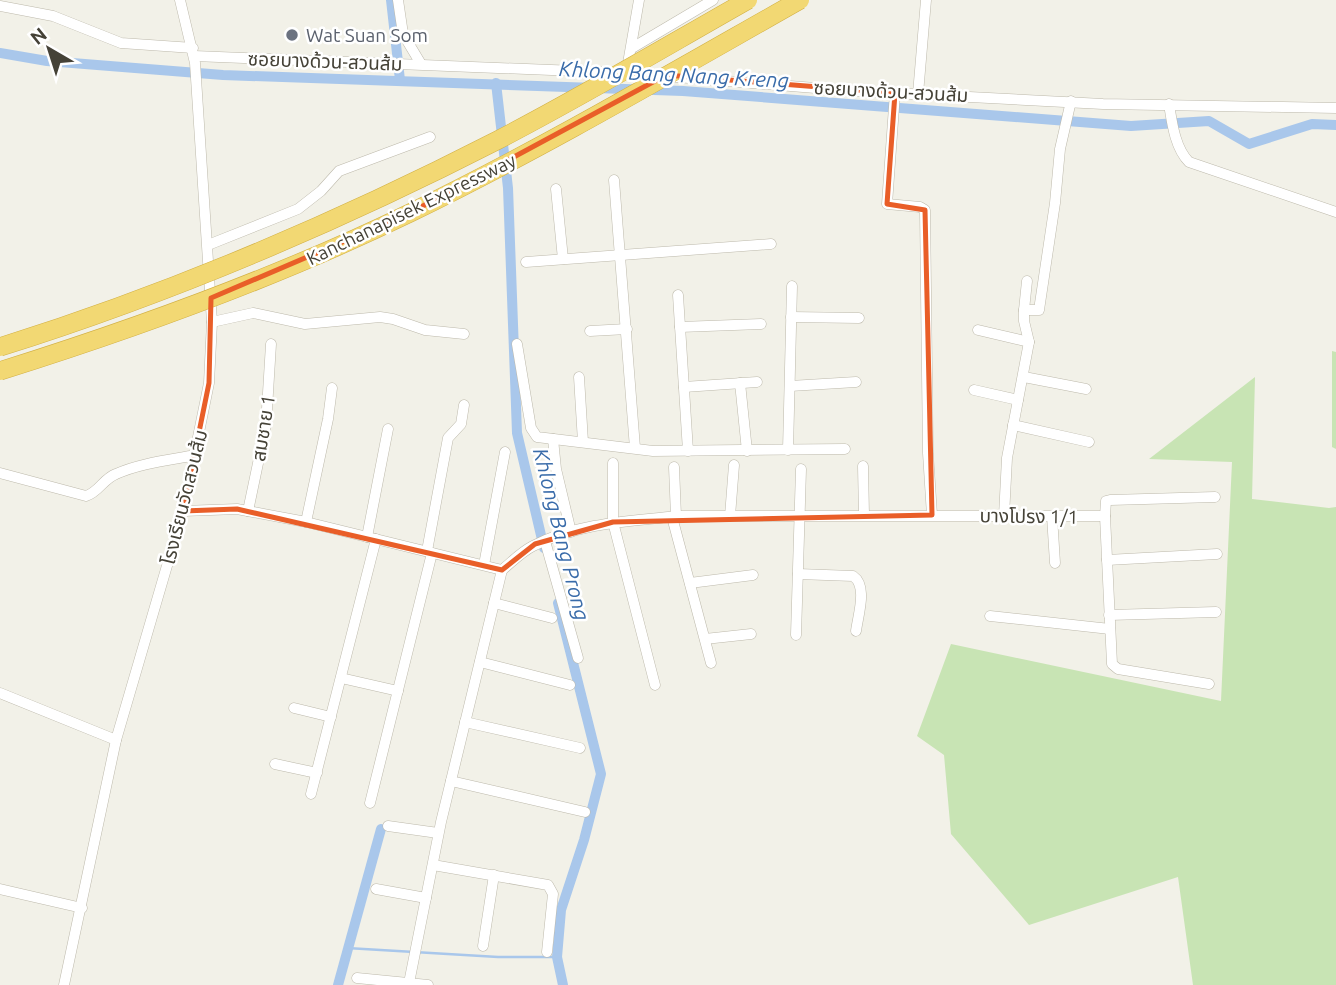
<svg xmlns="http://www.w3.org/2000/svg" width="1336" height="985" font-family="Ubuntu,'Noto Sans Thai',sans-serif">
	<rect width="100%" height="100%" fill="#f2f1e8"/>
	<g fill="#c8e4b4">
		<polygon points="1332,351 1336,352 1336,449 1332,447"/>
		<polygon points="1255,377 1252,499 1329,508 1336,507 1336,985 1193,985 1178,877 1029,925 951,834 944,755 917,736 951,644 1221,701 1232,462 1149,459"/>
	</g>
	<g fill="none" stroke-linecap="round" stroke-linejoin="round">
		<polyline stroke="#a9c7eb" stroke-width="2.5" points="347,948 498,957 557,957"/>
		<g stroke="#a9c7eb" stroke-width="10">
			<polyline points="391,0 400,80"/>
			<polyline points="0,53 47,61 223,75 683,91 1131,126 1209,121 1249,144 1312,124 1336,125"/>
			<polyline points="496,83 508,188 517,433 544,548"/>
			<polyline points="558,603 601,774 584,840 561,910 557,957 563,985"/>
			<polyline points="338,985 381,829"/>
		</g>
		<defs>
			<g id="minor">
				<polyline points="398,0 403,34 421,64"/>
				<polyline points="0,6 53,16 121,43 193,48"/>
				<polyline points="632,48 713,0"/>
				<polyline points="194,56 626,73 853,91 1103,104 1336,108"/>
				<polyline points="627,69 639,0"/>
				<polyline points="895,93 887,204 920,207 925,210 928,453 932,515"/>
				<polyline points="918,94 926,0"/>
				<path d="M1169,104C1172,123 1175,148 1189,162L1336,212"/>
				<polyline points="614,180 635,448"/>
				<polyline points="556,189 563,259"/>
				<polyline points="208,245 298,209 321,191 339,171 430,137"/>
				<polyline points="526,262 771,244"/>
				<polyline points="678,295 688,451"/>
				<polyline points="1024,310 1027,281"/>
				<polyline points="791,317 859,318"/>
				<polyline points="212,322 253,313 305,324 380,317 393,319 425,330 464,334"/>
				<polyline points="680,327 761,324"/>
				<polyline points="978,330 1029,342"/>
				<polyline points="590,331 627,329"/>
				<polyline points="517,344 531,428 537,437 653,451 845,449"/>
				<polyline points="579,377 583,442"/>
				<polyline points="1024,377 1086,389"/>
				<polyline points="740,383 747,451"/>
				<polyline points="790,386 856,382"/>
				<polyline points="684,387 757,382"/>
				<polyline points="974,390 1018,400"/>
				<polyline points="1013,425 1089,442"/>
				<polyline points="553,439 556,469 571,532"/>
				<polyline points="788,450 792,286"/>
				<polyline points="613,463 613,522 655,685"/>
				<polyline points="863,466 864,515"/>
				<polyline points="674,467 676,516"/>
				<path d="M0,473L86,496C99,492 103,479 116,474C140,463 170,460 196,455"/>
				<path d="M183,511L237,509L306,522L502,570C512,562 521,552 533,546C577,523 630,521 679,516H1105L1112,664L1118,669L1209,684"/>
				<polyline points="248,511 266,425 271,344"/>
				<polyline points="730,516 734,465"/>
				<polyline points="1004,516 1007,458 1029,342 1024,321 1024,310 1039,310 1055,203 1060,149 1071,101"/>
				<polyline points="1052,516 1055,563"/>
				<polyline points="1105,516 1106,501 1110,500 1215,497"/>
				<polyline points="672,517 711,663"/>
				<polyline points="306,522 328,419 332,388"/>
				<polyline points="367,537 388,429"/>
				<polyline points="545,541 578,658"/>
				<polyline points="427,551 448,438 461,424 464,405"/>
				<polyline points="1107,560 1217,554"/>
				<polyline points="484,565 505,452"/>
				<path d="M798,574L853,576C868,586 858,615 856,631"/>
				<polyline points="690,583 753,575"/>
				<polyline points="494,603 552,618"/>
				<polyline points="1109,615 1216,612"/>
				<polyline points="990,616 1110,629"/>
				<polyline points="796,635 801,469"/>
				<polyline points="705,639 751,634"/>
				<polyline points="480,662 570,685"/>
				<polyline points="341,678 398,691"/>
				<polyline points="0,693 116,740"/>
				<polyline points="294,708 331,717"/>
				<polyline points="465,722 580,748"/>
				<polyline points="275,764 317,773"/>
				<polyline points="451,781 585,812"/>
				<polyline points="311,794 376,539"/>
				<polyline points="370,803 432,553"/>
				<polyline points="388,826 438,833"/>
				<polyline points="433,865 548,885 553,894 547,952"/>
				<polyline points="0,889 82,908"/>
				<polyline points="376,889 426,898"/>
				<polyline points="483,946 494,875"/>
				<polyline points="357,978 428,985"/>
				<polyline points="409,983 441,822 502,570"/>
				<polyline points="64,985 116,740 183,511 209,383 212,322 195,63 180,0"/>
			</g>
		</defs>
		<use href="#minor" stroke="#bdb9ab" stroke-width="11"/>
		<use href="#minor" stroke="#fff" stroke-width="10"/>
		<defs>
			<g id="motorway-bridge">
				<path d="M0,347C172,293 338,222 498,140C583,96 665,47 748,0"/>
				<path d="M0,371C140,327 278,277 410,213C543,148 671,73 800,0"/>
			</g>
		</defs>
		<use href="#motorway-bridge" stroke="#d1af43" stroke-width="19" stroke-linecap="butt"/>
		<use href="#motorway-bridge" stroke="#f2d873" stroke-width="18"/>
	</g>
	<path fill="none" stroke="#e95e28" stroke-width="5" stroke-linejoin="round" d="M666,75L895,93L887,204L925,210L932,515L613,522L535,544L502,570L237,509L183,511L209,383L211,298L408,214Z"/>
	<circle fill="#6b7280" stroke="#fff" stroke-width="2.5" cx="292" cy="35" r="7"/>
	<g text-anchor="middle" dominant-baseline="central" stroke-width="5" stroke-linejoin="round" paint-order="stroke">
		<g font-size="19" fill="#5b616d" stroke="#fff" text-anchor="start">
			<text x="306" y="35">Wat Suan Som</text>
		</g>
		<g font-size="19" fill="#454237" stroke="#fff">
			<text transform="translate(325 61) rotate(2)">ซอยบางด้วน-สวนส้ม</text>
			<text transform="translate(891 91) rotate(3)">ซอยบางด้วน-สวนส้ม</text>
			<text transform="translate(411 209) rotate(-26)">Kanchanapisek Expressway</text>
			<text transform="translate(263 428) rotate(-81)">สมชาย 1</text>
			<text transform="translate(184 497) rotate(-76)">โรงเรียนวัดสวนส้ม</text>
			<text transform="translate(1029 516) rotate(1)">บางโปรง 1/1</text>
		</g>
		<g font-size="21" font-style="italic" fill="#396ba9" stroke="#fff">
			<text transform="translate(674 74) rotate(3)">Khlong Bang Nang Kreng</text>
			<text transform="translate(562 534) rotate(76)">Khlong Bang Prong</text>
		</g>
	</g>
	<g transform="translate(49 49) rotate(321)" stroke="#ffffff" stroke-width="5" paint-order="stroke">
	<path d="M0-5L12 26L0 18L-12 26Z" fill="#454237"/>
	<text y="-10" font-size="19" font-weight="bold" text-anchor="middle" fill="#454237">N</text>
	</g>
</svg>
